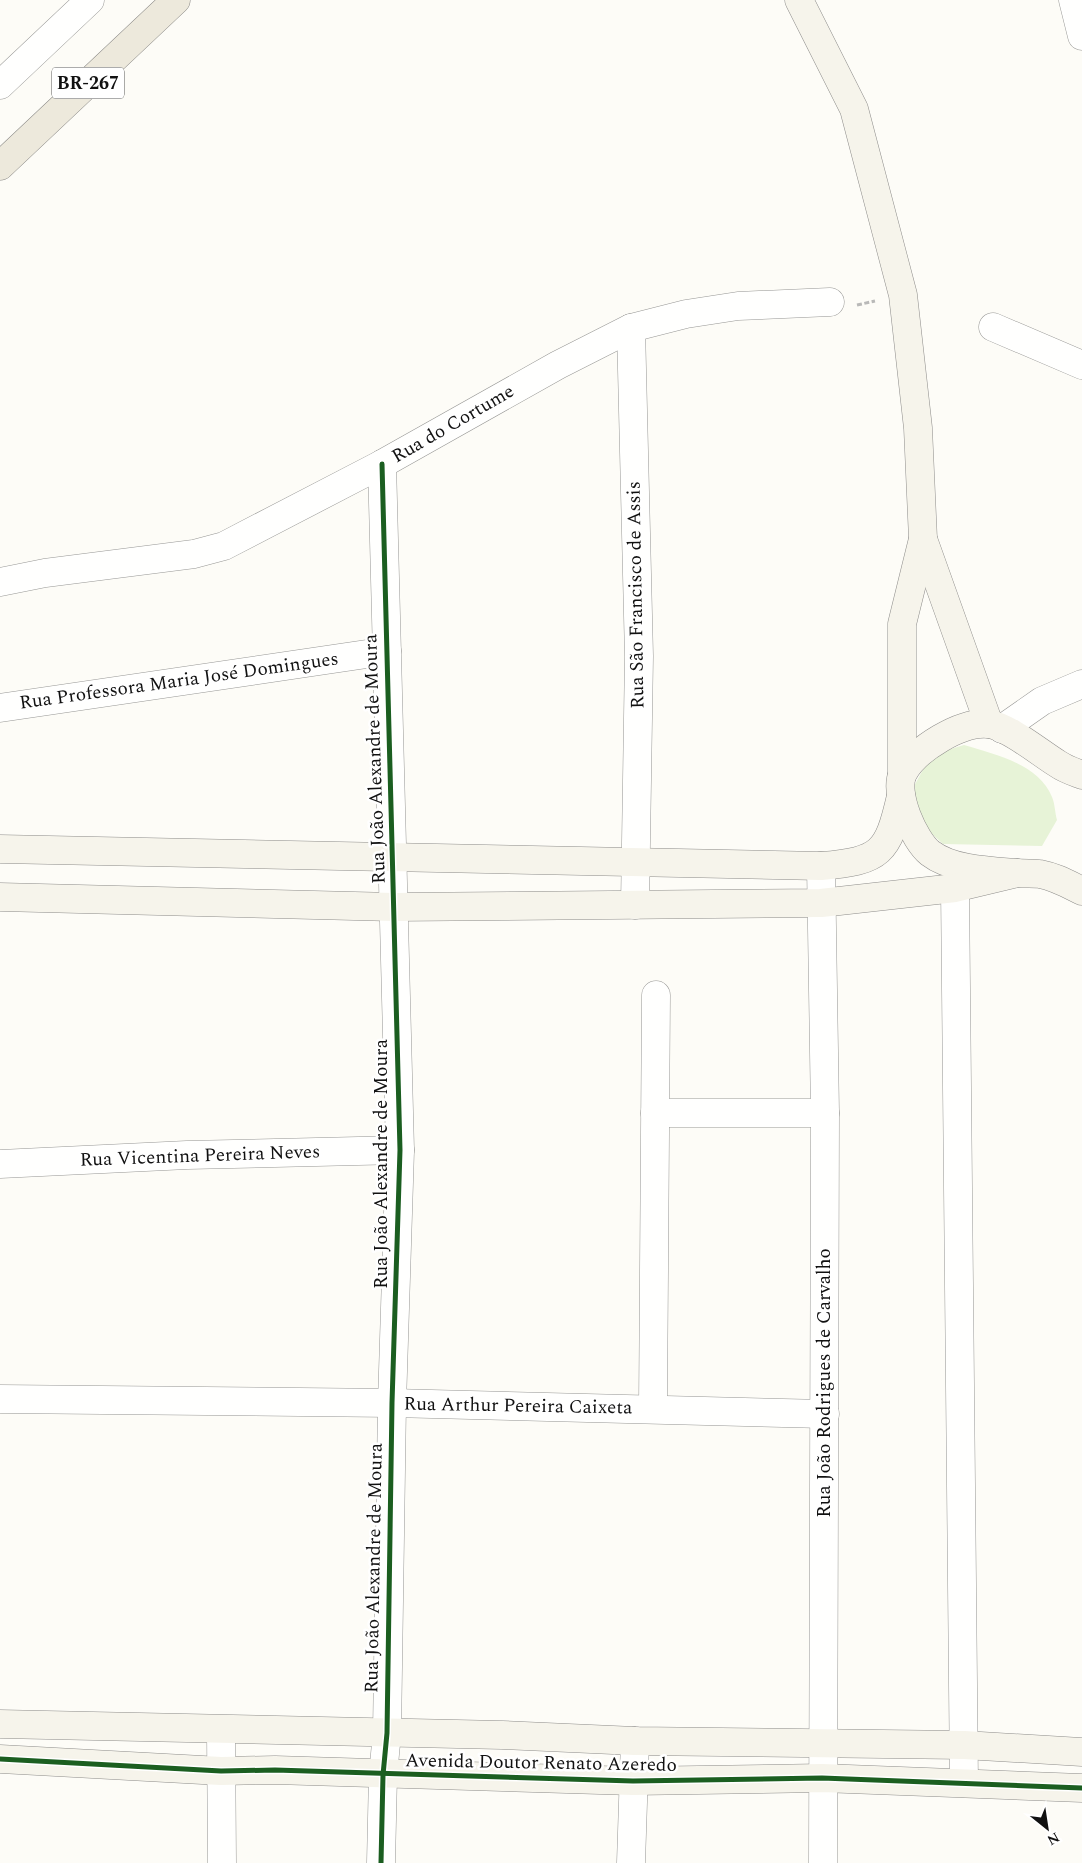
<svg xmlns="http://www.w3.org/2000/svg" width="1082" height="1863" font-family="Spectral,serif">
	<rect width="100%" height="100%" fill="#fdfcf7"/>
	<path fill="#e7f3d7" d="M964,745C994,754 1039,764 1052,797C1055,804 1055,813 1057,820L1042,846L943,844L920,823L913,788L931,755Z"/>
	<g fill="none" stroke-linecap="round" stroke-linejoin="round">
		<defs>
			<g id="street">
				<polyline points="1073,0 1082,36"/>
				<polyline points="0,85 90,0"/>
				<polyline points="993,327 1082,365"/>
				<polyline points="631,328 639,656 635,905"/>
				<polyline points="0,582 45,573 194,554 224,546 382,464 558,365 631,328 686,314 738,306 830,302"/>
				<polyline points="0,708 387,651"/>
				<polyline points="1002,729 1042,701 1082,684"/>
				<polyline points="821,866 825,1113 823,1863"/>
				<polyline points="955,888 964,1783"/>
				<polyline points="655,1113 825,1113"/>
				<polyline points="0,1164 187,1155 400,1150"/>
				<polyline points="0,1399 392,1403 825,1414"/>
				<polyline points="653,1409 656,995"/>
				<polyline points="221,1731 222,1863"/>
				<polyline points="381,1863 383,1775 387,1733 392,1403 400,1150 382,464"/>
				<polyline points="631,1863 635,1741"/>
			</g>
			<g id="secondary">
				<polyline points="799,0 854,109 903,295 918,428 923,539 902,624 902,775"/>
				<polyline points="923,539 989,724"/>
				<path d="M1082,775C1074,772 1065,769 1058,764C1040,753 1009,727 989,724C961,721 916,749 903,773C893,793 914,840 930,853C952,870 990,871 1017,873C1025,874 1033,873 1040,874C1056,877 1068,884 1082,891"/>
				<path d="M0,849L821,866C881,861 888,853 901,796"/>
				<polyline points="0,897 394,907 821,903 955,888 1017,873"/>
				<polyline points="0,1724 502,1735 635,1741 964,1745 1082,1752"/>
				<polyline points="0,1759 221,1771 275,1770 633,1781 822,1778 1082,1788"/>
			</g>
			<polyline id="primary" points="0,166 176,0"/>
		</defs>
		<use href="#street" stroke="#979795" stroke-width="29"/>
		<use href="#secondary" stroke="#8e8d8b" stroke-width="29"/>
		<use href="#primary" stroke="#858482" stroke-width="29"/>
		<polyline stroke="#b9b9b8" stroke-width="3" stroke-dasharray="5 2.5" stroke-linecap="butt" points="857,305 875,301"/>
		<use href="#street" stroke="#fffffe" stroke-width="28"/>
		<use href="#secondary" stroke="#f6f4eb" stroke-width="28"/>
		<use href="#primary" stroke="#ede9dc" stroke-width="28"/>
		<defs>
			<g id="cycleway">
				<polyline points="0,1759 221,1771 275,1770 633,1781 822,1778 1082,1788"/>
				<polyline points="381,1863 383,1775 387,1733 392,1403 400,1150 382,464"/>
			</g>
		</defs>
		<use href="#cycleway" stroke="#fff" stroke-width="8"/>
		<use href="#cycleway" stroke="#1b5e20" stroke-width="5"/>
	</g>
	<g text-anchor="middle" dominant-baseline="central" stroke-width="5" stroke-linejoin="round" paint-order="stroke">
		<rect fill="#fff" stroke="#585858" stroke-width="1" x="52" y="67.5" width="72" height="31" rx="4"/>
		<g font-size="18" font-weight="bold" fill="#111">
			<text x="88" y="83">BR-267</text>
		</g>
		<g font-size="19" fill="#111" stroke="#fff">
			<text transform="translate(453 424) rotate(-30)">Rua do Cortume</text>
			<text transform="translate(636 595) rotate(-91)">Rua São Francisco de Assis</text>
			<text transform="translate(179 681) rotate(-8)">Rua Professora Maria José Domingues</text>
			<text transform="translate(375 759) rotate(-92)">Rua João Alexandre de Moura</text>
			<text transform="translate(200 1156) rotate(-2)">Rua Vicentina Pereira Neves</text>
			<text transform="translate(381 1164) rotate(-90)">Rua João Alexandre de Moura</text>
			<text transform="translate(824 1383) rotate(-90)">Rua João Rodrigues de Carvalho</text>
			<text transform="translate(518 1406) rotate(1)">Rua Arthur Pereira Caixeta</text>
			<text transform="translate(374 1568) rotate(-89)">Rua João Alexandre de Moura</text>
			<text transform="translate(541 1763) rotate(1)">Avenida Doutor Renato Azeredo</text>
		</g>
	</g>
	<g transform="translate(1047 1828) rotate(150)" stroke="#ffffff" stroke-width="4" paint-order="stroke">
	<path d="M0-4L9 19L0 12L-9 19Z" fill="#111111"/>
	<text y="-8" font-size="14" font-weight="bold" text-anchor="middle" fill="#111111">N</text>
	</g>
</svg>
